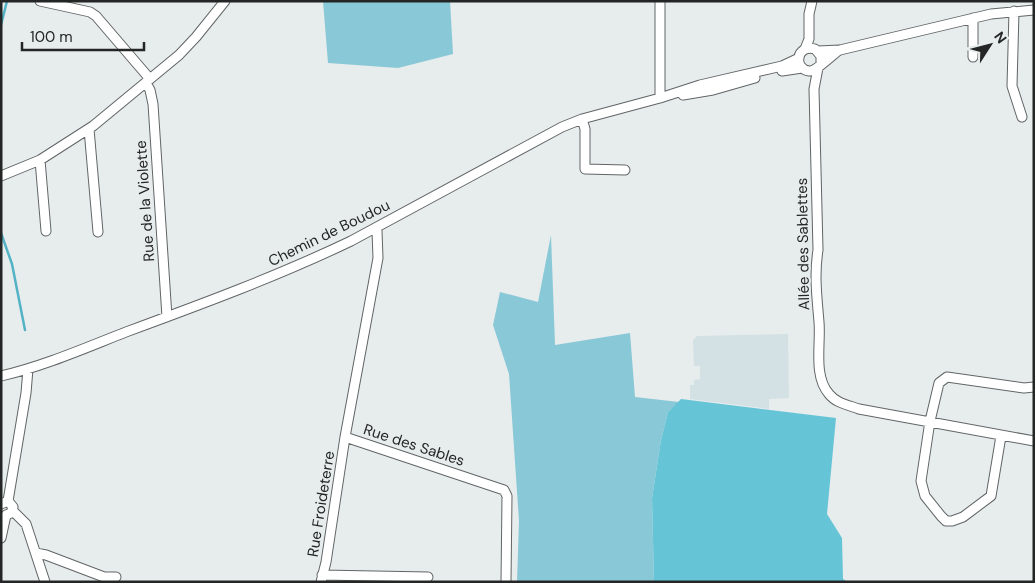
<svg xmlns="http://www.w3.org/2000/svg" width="1035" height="583" font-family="'DM Sans',sans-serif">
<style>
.built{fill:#d3e1e4}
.green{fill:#89c8d6}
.forest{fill:#66c4d7}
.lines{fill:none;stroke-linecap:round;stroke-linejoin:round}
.stream{stroke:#53b3c5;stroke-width:2.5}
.minor-casing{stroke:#616566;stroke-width:11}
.minor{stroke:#fff;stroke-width:9}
.labels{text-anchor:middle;stroke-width:4;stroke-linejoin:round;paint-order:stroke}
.street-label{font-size:15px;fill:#242626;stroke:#e7eced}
</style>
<rect width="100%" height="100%" fill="#e7eced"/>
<path class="built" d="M 788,334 L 789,398 L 769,399 L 769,409 L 690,399 L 690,385 L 694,385 L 694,380 L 700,379 L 700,366 L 694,366 L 693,340 L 697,336 Z"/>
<path class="green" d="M 323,1 L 450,1 L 453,54 L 398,68 L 328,63 Z
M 551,235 L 555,345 L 630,333 L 635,397 L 679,402 L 668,412 L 661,440 L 652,498 L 654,582 L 517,582 L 519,521 L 509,374 L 493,325 L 500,292 L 538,302 Z"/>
<path class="forest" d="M 681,399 L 836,418 L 827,514 L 842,538 L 843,579 L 848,582 L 654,582 L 652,498 L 661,440 L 668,412 Z"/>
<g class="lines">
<path class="stream" d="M 1,25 L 7,1
M 1,233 L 12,264 L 25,330"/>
<g class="minor-casing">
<path id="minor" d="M 40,1 L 90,12 L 96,16 L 150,79
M 660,1 L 660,98
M 1014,11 L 1012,86 L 1022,117
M 973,18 L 973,57
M 805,49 L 809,39 L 809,14 L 812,1
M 818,51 L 840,50 L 991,14 L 1034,10
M 821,64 L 821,56 L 815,49 C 796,44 793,69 809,71 C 815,72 831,56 838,51
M 818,68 L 814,89 L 818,250 C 814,275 817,298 819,322 C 821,344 813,376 829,394 C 836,403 848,405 859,409 L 1034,441
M 782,71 L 802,68
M 146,83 L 150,90 L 153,104 L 167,317
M 683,95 L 713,90 L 755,78
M 582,119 L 585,129 L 585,169 L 625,170
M 89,129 L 98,232
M 40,160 L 46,231
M 1,176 L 40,160 L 93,126 L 179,55 L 196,37 L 225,1
M 1,376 C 44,366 85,348 126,332 C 202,304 278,276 351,241 L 562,127 L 582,119 L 660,98 L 700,85 L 782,66 L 799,58
M 1001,436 L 991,496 L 963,517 L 952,521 L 946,521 L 941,516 L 925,496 L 921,481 L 930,421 L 939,383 L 947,377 L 1024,388 L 1034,387
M 345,437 L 504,490 L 507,496 L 506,582
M 8,501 L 26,393 L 28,369
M 1,504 L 8,501 L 13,507 L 11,513 L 6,515
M 13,511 L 26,524 L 45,582
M 1,538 L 6,515
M 36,553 L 46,555 L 104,577 L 116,577
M 322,575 L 428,577
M 321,582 L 326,562 L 345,437 L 378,258 L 377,231 L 375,228"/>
</g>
<use href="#minor" class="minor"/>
</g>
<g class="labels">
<g class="street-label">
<text transform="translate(145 201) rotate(-94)" y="5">Rue de la Violette</text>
<text transform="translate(329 233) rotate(-26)" y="5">Chemin de Boudou</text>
<text transform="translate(803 244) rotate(-91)" y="5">Allée des Sablettes</text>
<text transform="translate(414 445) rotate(18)" y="5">Rue des Sables</text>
<text transform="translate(321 504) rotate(-81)" y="5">Rue Froideterre</text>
</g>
</g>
<rect width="1035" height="583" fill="none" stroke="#242626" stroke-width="5"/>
<g transform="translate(990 45) rotate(54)" stroke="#e7eced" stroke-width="4" paint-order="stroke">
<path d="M0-4L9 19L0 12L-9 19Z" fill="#242626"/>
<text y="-8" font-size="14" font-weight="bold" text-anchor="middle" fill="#242626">N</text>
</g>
<path d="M22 42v8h122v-8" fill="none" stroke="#242626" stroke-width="2.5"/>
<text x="30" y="42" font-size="15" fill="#242626" stroke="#e7eced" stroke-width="4" paint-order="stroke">100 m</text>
</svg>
